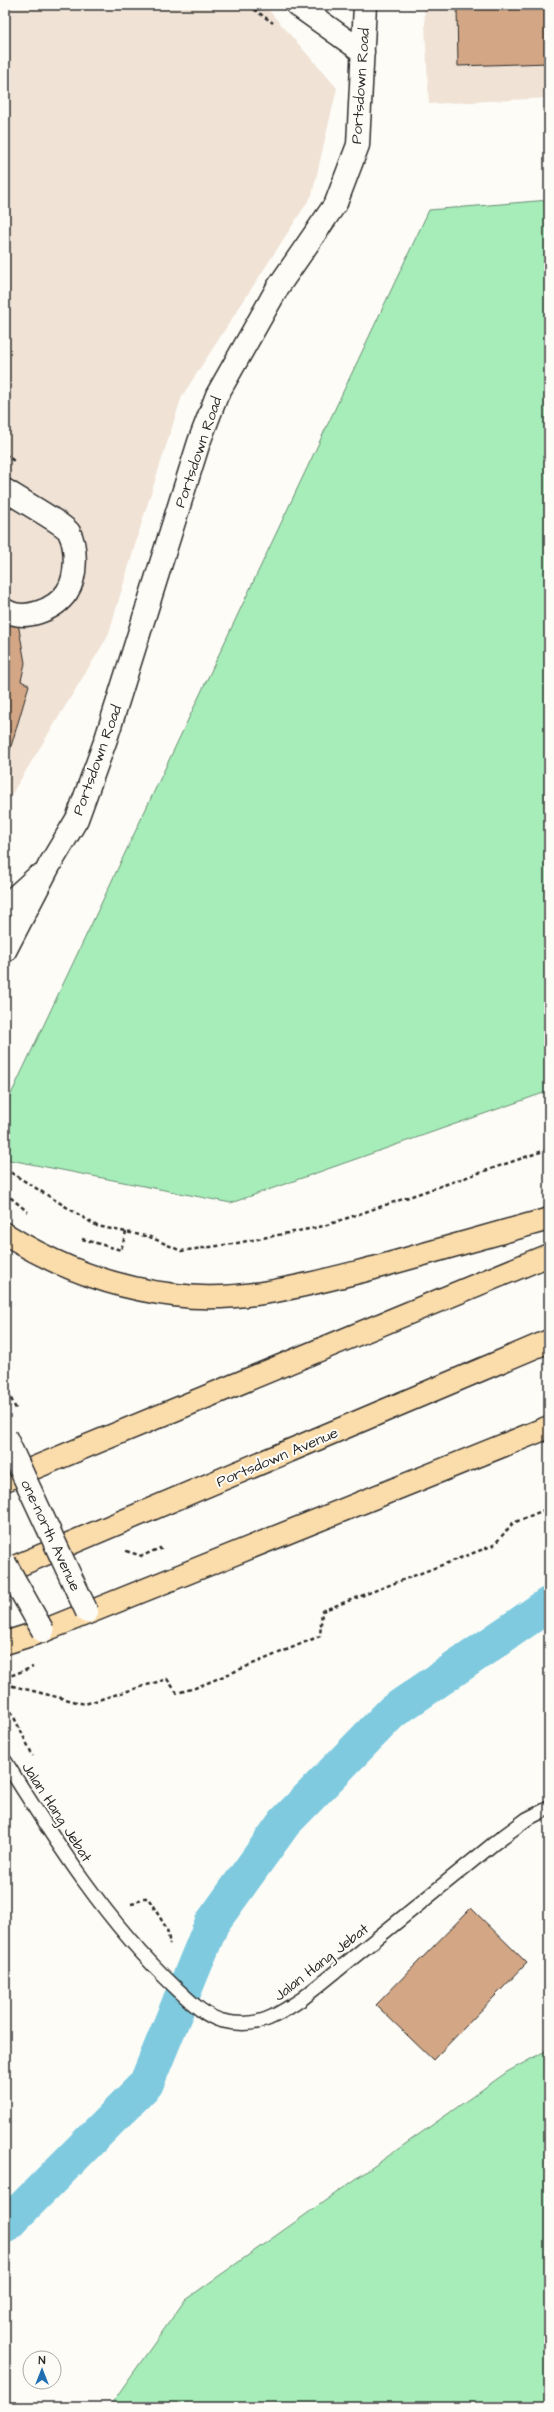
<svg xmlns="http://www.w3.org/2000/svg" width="554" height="2412" font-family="'Architects Daughter',sans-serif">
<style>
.built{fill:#f0e2d5}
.green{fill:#a7edb9;stroke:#698c72}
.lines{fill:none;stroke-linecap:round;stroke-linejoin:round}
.canal{stroke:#7fcadf;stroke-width:35}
.building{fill:#d3a785;stroke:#2b2b2b}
.service-casing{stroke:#2b2b2b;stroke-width:16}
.minor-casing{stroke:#2b2b2b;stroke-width:25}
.trunk-casing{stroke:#2b2b2b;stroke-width:25}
.motorway-casing{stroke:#2b2b2b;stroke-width:25}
.path{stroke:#2b2b2b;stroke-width:2.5;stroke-dasharray:4 3;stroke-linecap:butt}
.service{stroke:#fdfcf7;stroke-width:13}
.minor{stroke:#fdfcf7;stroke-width:22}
.trunk{stroke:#fbdcab;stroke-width:22}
.motorway{stroke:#fbdcab;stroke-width:22}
.tertiary-bridge-casing{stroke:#2b2b2b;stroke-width:25;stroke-linecap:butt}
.tertiary-bridge{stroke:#fdfcf7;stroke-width:22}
.labels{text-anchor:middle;stroke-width:4;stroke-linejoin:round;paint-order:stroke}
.street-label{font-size:15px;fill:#2b2b2b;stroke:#fdfcf7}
</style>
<rect width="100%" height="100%" fill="#fdfcf7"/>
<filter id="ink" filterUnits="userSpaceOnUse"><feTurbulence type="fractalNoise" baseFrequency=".025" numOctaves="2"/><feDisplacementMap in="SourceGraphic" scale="8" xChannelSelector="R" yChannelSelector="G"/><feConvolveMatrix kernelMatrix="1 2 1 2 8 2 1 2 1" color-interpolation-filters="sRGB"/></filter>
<g filter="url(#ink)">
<path class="built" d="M 5,5 L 264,5 L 337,88 L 312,195 L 182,396 L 144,515 L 108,636 L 5,805 Z
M 424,5 L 549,5 L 549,98 L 429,104 Z"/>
<path class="green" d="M 549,200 L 549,1091 L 231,1203 L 5,1159 L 5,1107 L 429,210 Z
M 549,2049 L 549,2407 L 109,2407 L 185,2300 L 507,2072 Z"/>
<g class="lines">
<path class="canal" d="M 5,2226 L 146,2084 L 212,1923 L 284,1823 L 392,1712 L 549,1604"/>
</g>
<path class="building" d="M 549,5 L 549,63 L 458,66 L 457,6 Z
M 5,597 L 15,606 L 25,663 L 21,681 L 29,685 L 5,767 Z
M 471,1908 L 527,1963 L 433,2060 L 376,2005 Z"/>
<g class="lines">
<g class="service-casing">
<path id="service" d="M 5,1761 C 55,1841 107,1923 176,1988 C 189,2000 205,2017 223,2021 C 257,2029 275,2017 302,1999 L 497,1841 L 527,1819 L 549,1808"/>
</g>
<g class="minor-casing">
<path id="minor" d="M 297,5 L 363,52
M 5,490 C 16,497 65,525 69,532 C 77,547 77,577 67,592 C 55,610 24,622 5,610
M 5,906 L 37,877
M 5,951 L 49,866 L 77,819 L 106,739 L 199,442 L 217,395 L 278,287 L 336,203 L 358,145 L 365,5"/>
</g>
<g class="trunk-casing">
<path id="trunk" d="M 5,1234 C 56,1266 114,1288 174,1295 C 241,1304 310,1284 374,1268 C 432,1252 491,1235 549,1219
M 5,1480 L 549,1255
M 5,1571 L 549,1341
M 43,1631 L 549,1427"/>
</g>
<g class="motorway-casing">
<path id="motorway" d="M 5,1643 L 43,1631"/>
</g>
<path class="path" d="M 248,5 L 273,23
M 5,454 L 14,461
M 5,1169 L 97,1226 L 150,1237 L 181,1251 L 232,1244 L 324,1226 L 549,1149
M 5,1193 L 28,1212
M 82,1239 L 121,1250 L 126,1232
M 5,1386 L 16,1409
M 126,1551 L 142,1556 L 160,1548 L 162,1552
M 5,1678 L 33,1667
M 5,1684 L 85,1704 L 167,1679 L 177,1693 L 195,1688 L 320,1636 L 322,1611 L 494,1545 L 513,1523 L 549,1508
M 5,1699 L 33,1756
M 131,1904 L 136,1903 L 142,1898 L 148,1898 L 167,1929 L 170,1945"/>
<use href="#service" class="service"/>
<use href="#minor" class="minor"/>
<use href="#trunk" class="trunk"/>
<use href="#motorway" class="motorway"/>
<g class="tertiary-bridge-casing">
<path id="tertiary-bridge" d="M 5,1436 L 87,1612
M 5,1563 L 43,1631"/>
</g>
<use href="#tertiary-bridge" class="tertiary-bridge"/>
</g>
</g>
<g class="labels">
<g class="street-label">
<text transform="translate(360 86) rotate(-86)" y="5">Portsdown Road</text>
<text transform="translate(198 452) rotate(-71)" y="5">Portsdown Road</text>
<text transform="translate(97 760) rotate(-70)" y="5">Portsdown Road</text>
<text transform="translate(277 1457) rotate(-23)" y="5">Portsdown Avenue</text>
<text transform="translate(51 1535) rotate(65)" y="5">one-north Avenue</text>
<text transform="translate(57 1812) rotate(57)" y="5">Jalan Hang Jebat</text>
<text transform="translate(321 1962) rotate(-38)" y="5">Jalan Hang Jebat</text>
</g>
</g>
<rect width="554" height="2412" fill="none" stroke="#fdfcf7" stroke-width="20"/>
<rect x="10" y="10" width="534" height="2392" fill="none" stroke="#2b2b2b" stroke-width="1.5" filter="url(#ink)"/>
<g transform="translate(42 2370)"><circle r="19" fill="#fdfcf7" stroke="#a9a8a5"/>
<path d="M0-3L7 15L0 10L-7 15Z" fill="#1f6fb2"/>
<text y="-6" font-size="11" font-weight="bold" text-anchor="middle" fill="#2b2b2b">N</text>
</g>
</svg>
